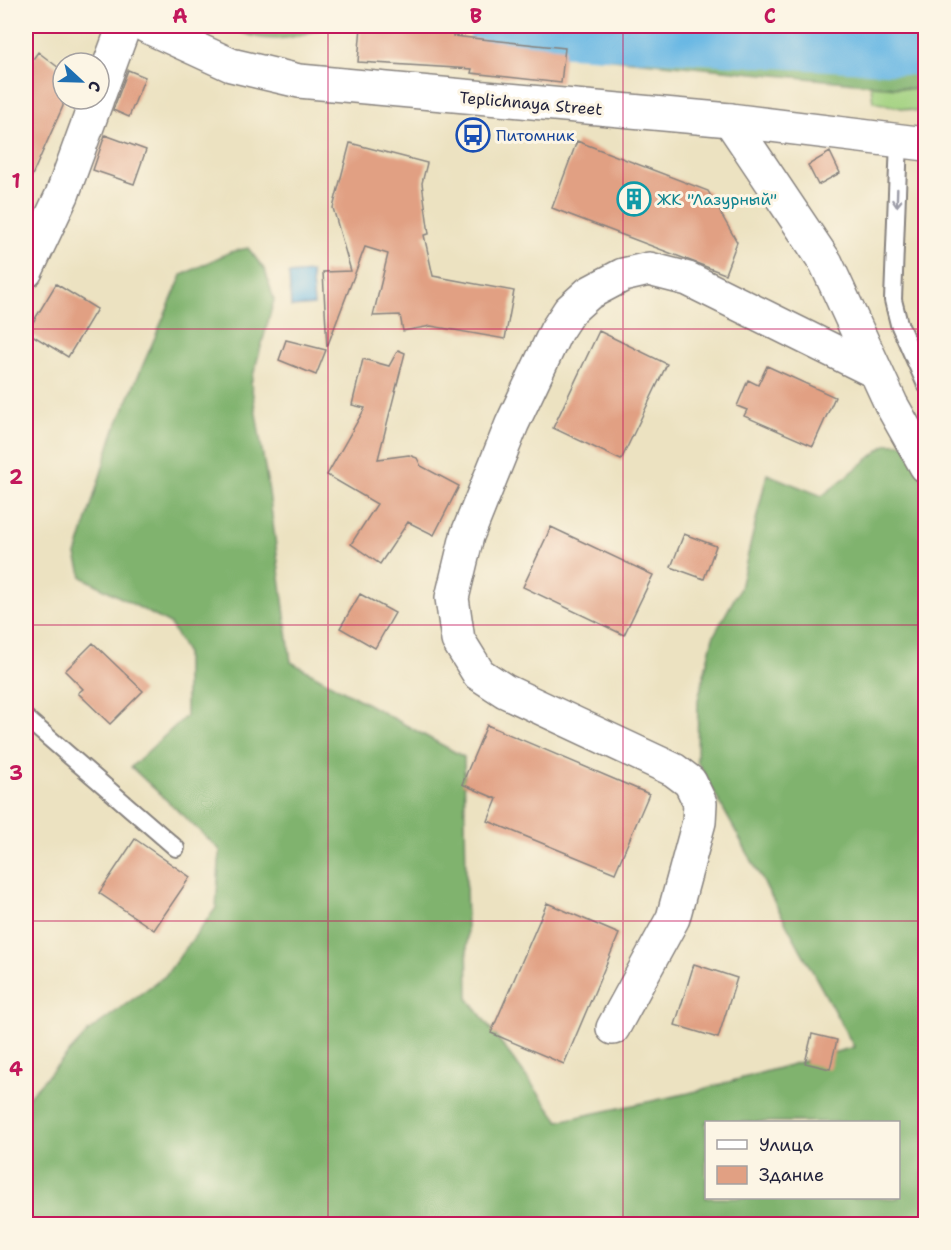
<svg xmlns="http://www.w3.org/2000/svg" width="951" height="1250" font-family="'Shantell Sans',sans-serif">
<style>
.green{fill:#a1d17f;stroke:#627a5d;stroke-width:1.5}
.forest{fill:#80b36e;stroke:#516a54;stroke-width:1.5;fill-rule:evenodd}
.water{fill:#69b8e4;stroke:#466d90;stroke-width:1.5}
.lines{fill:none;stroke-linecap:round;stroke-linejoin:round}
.river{stroke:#69b8e4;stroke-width:54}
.building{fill:#e1a083}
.service-casing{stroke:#87827e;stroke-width:20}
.minor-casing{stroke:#87827e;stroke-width:36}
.tertiary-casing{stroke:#87827e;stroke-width:36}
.service{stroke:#fff;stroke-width:16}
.minor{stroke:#fff;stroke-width:33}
.tertiary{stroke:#fff;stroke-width:33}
.oneway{stroke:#9c9ca7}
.grid{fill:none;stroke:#c2185b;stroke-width:1.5;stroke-opacity:0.55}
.labels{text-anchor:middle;stroke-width:6;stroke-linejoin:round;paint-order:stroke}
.street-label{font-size:16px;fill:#22223b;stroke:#fcf5e5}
.transit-label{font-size:16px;fill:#164399;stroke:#fcf5e5;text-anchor:start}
.culture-label{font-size:16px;fill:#0d838f;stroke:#fcf5e5;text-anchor:start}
.neatline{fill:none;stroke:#c2185b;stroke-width:2}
.grid-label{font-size:20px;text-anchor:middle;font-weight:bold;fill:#c2185b}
</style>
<rect width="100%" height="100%" fill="#fcf5e5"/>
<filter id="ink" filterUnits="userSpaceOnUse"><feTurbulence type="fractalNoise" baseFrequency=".0167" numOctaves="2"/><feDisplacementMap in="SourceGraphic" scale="12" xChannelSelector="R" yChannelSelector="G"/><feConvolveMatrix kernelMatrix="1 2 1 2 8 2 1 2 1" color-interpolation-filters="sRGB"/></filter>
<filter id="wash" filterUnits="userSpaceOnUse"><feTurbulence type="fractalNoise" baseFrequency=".008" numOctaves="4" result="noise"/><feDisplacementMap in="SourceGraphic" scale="24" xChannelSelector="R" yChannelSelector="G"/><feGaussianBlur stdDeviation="1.35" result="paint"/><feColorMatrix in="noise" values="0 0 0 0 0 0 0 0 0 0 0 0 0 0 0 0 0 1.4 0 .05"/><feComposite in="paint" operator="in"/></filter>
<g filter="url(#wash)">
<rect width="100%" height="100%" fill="#ece2c1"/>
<path class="green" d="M 871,86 L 925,90 L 925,113 L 873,102 Z"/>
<path class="forest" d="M 225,26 L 330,26 C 287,40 268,46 225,26 Z
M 488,26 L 925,26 L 925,90 L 583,56 Z
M 248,248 L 265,270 L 274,300 L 251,383 L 269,492 L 291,662 L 464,757 L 468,998 L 559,1121 L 689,1093 L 854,1047 L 697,761 L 698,700 L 713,637 L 740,588 L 767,474 L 822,496 L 887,444 L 925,443 L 925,1224 L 26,1224 L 26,1099 L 89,1031 L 165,976 L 216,908 L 220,850 L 131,767 L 186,716 L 186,652 L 170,624 L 82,577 L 76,555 L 113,434 L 182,275 L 230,252 ZM 706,1122 L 898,1122 L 898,1198 L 706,1198 Z"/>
<path class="water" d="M 311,272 L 314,305 L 291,307 L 289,274 Z"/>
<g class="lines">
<path class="river" d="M 495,26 L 926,49"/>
</g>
<g id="blocks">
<path class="building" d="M 361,26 L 453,26 L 453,36 L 565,48 L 561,83 L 471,73 L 472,69 L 358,62 Z
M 38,52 L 63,71 L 63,106 L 26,189 L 26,69 Z
M 128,70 L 145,77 L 129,117 L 113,110 Z
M 105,135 L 146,150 L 134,184 L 93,170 Z
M 577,141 L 708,191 L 737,242 L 725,274 L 552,208 Z
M 350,143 L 427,163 L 422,183 L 429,234 L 424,235 L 433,276 L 514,291 L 505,339 L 431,326 L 403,331 L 400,315 L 373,316 L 388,254 L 365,247 L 327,347 L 323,272 L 351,271 L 333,208 Z
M 830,152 L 840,173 L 818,185 L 808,165 Z
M 56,284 L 97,309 L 68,357 L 27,332 Z
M 599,331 L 667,364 L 621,460 L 553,428 Z
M 286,340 L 326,350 L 316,375 L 279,360 Z
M 398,350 L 405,353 L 378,459 L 409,455 L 417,458 L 421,466 L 459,486 L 434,535 L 408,522 L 380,564 L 351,544 L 377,504 L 327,475 L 365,408 L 352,405 L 363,359 L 389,366 Z
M 767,366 L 835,397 L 813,446 L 744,416 L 747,410 L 737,406 L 748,380 L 758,385 Z
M 551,527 L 653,575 L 624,635 L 523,587 Z
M 684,534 L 716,546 L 704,579 L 671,567 Z
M 360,594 L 395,613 L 375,648 L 340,628 Z
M 93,643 L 143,691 L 110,724 L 78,693 L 83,689 L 65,671 Z
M 487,725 L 649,794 L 615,873 L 488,821 L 497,799 L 462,784 Z
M 135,839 L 190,877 L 154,930 L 99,893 Z
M 547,903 L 619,934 L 564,1064 L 491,1033 Z
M 694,964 L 737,978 L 718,1038 L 675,1025 Z
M 812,1034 L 837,1040 L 830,1069 L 805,1063 Z"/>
</g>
</g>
<g filter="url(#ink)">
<use href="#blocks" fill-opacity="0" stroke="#87827e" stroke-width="1.5"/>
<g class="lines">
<g class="service-casing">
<path id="service" d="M 899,140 L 893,300 L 899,324 L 926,385
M 26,718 L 176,848"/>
</g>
<g class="minor-casing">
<path id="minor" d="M 99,94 L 124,26
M 730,120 L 826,263 L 891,404 L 926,466
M 26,271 L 62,195 L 97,99
M 613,1028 L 673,918 L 699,822 L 700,803 L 690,782 L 674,770 L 505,691 L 479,674 L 458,640 L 452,598 L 467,536 L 512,424 L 556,331 L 569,311 L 589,293 L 623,275 L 649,269 L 688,279 L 876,372"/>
</g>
<g class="tertiary-casing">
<path id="tertiary" d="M 146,26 L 231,65 L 299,81 L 730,120 L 926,144"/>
</g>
<use href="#service" class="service"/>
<use href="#minor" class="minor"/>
<use href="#tertiary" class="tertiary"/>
</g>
<defs><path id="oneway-shaft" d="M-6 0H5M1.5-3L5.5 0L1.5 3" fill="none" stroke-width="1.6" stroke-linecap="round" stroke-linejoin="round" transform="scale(1.5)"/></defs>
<use class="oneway" href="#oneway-shaft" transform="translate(897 198) rotate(92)"/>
</g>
<path class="grid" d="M 328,26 L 328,1224M 623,26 L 623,1224M 26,329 L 926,329M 26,625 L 926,625M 26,921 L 926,921"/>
<defs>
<g id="bus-ring" transform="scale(1.725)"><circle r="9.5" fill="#fcf5e5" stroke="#1a4fb4" stroke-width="1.5"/><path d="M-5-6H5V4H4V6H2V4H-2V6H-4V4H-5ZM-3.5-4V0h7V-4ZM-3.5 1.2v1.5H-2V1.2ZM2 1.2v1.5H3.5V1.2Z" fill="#1a4fb4"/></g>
<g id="building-ring" transform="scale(1.725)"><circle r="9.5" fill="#fcf5e5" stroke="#0f9aa8" stroke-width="1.5"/><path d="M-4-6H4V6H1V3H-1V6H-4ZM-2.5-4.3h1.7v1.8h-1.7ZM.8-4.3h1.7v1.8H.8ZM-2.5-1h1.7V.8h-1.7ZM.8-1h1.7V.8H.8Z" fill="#0f9aa8"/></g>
</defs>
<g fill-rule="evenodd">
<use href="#bus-ring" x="473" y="135"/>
<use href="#building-ring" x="634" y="199"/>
</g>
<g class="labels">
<g class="street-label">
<text transform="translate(531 103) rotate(5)" y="6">Teplichnaya Street</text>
</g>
<g class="transit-label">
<text x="496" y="141">Питомник</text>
</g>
<g class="culture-label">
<text x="657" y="205">ЖК "Лазурный"</text>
</g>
</g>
<rect width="951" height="1250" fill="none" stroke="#fcf5e5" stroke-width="66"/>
<rect x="705" y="1121" width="195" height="78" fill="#fcf5e5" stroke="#a5a1a1" stroke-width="1.5"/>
<rect x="717" y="1140" width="30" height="9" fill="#ffffff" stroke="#a5a1a1" stroke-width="1.5"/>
<text x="759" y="1151" font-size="18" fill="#22223b">Улица</text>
<rect x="717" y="1166" width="30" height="18" fill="#e1a083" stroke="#a5a1a1" stroke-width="1.5"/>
<text x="759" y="1181" font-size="18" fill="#22223b">Здание</text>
<g transform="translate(81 81) rotate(112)"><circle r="28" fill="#fcf5e5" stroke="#a5a1a1" stroke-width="1.5"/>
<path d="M0-4.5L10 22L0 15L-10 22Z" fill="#1f6fb2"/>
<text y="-9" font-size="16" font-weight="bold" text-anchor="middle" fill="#22223b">С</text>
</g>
<rect x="33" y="33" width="885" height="1184" class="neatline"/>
<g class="grid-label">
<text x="180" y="23">A</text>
<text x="476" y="23">B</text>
<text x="770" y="23">C</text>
<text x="16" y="188">1</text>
<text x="16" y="484">2</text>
<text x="16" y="780">3</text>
<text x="16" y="1076">4</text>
</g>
</svg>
